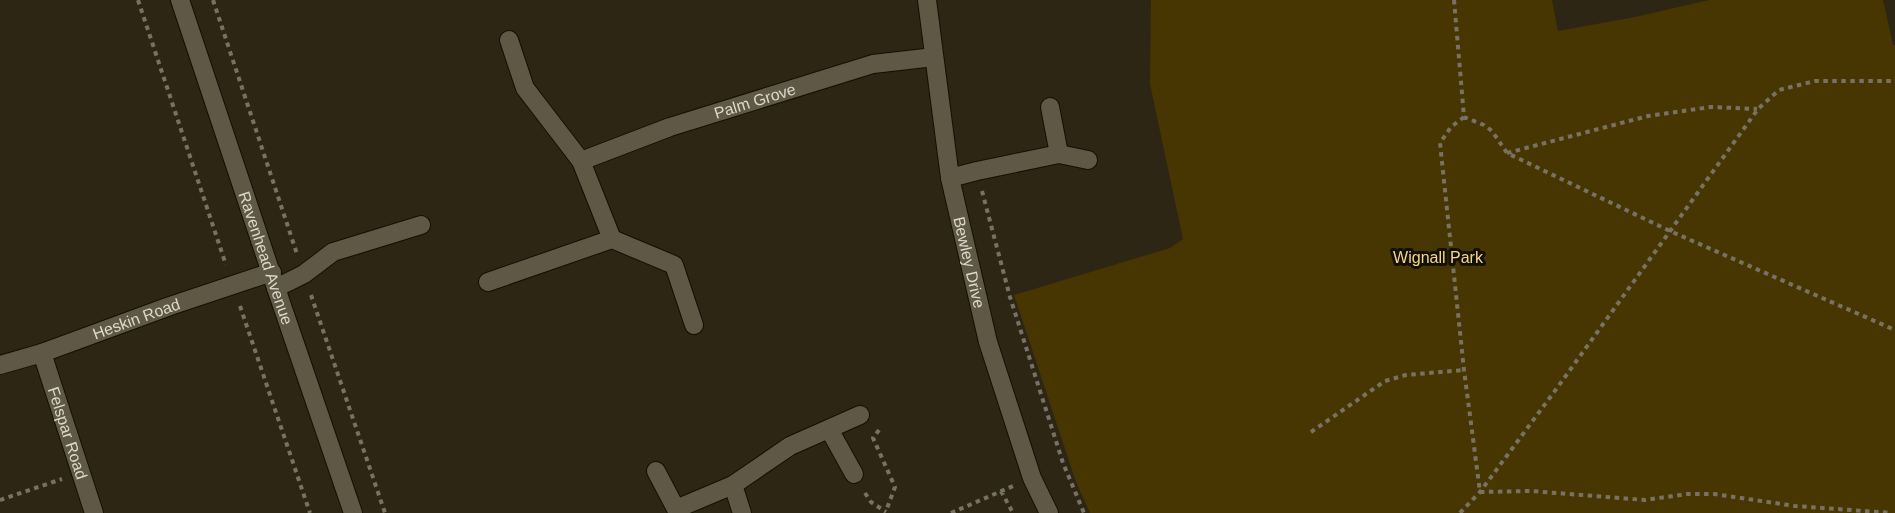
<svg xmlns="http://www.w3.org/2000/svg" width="1895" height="513" font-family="Arial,sans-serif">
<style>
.green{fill:#473601}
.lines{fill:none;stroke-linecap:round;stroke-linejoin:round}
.minor-casing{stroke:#150f02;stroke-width:20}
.path{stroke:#787264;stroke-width:4;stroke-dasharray:4.5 4.5;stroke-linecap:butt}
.minor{stroke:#5f5845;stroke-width:18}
.labels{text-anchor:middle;stroke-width:6;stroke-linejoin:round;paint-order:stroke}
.street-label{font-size:16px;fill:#ddd9ce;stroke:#131008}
.park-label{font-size:16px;fill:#f7d683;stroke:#131008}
</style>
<rect width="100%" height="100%" fill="#2d2615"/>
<path class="green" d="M 1151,0 L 1552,0 L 1558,31 L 1635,17 L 1709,0 L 1883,0 L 1893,45 L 1895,45 L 1895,513 L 1090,513 L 1076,482 L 1014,295 L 1170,248 L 1183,239 L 1150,84 Z"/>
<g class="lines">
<g class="minor-casing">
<g id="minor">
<path id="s1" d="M 180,0 L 276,288 L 353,513"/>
<path id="s2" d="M 927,0 L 950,178 L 988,342 L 1032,478 L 1049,513"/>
<path d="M 509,40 L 525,88 L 581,161 L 612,239"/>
<path d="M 1050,107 L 1059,154"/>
<path id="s3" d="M 581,161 L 670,127 L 873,64 L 934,57"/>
<path d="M 950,178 L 977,171 L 1059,154 L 1088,160"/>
<path d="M 488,282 L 612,239 L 674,265 L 694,325"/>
<path d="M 276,288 L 304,274 L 333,252 L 421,225"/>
<path id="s4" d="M 42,353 L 94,513"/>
<path id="s5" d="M 0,365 L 42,353 L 170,306 L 272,272"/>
<path d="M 829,429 L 854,474"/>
<path d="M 656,471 L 676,509 L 733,485 L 790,446 L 860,415"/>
<path d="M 733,485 L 742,513"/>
</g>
</g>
<path class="path" d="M 138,0 L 226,265
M 213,0 L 297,254
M 1454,0 L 1464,117 L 1484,125 L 1492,131 L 1507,153 L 1670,231 L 1895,330
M 1464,117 L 1451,127 L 1440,143 L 1464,370 L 1480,492 L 1531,491 L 1645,500 L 1687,494 L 1714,494 L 1795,506 L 1892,513
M 1507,153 L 1648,116 L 1711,107 L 1757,109
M 982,191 L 1010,297 L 1063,463 L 1084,513
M 311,295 L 385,513
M 240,306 L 310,513
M 879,430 L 873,438 L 895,487 L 886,511
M 1311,432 L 1385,381 L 1406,375 L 1464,370
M 1001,491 L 1013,513
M 865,493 L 871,502 L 886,512
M 0,500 L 62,479
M 951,513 L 1013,486
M 1460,513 L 1480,492 L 1557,388 L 1758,109 L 1779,90 L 1815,81 L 1895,81"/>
<use href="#minor" class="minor"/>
</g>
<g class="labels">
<g class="street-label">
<text dy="6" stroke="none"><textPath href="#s3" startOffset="184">Palm Grove</textPath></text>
<text dy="6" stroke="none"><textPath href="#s1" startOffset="272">Ravenhead Avenue</textPath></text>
<text dy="6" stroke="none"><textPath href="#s2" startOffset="266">Bewley Drive</textPath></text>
<text dy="6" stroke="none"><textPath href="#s5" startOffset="144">Heskin Road</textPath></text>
<text dy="6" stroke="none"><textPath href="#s4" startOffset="84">Felspar Road</textPath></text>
</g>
<g class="park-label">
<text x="1438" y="263">Wignall Park</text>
</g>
</g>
</svg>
